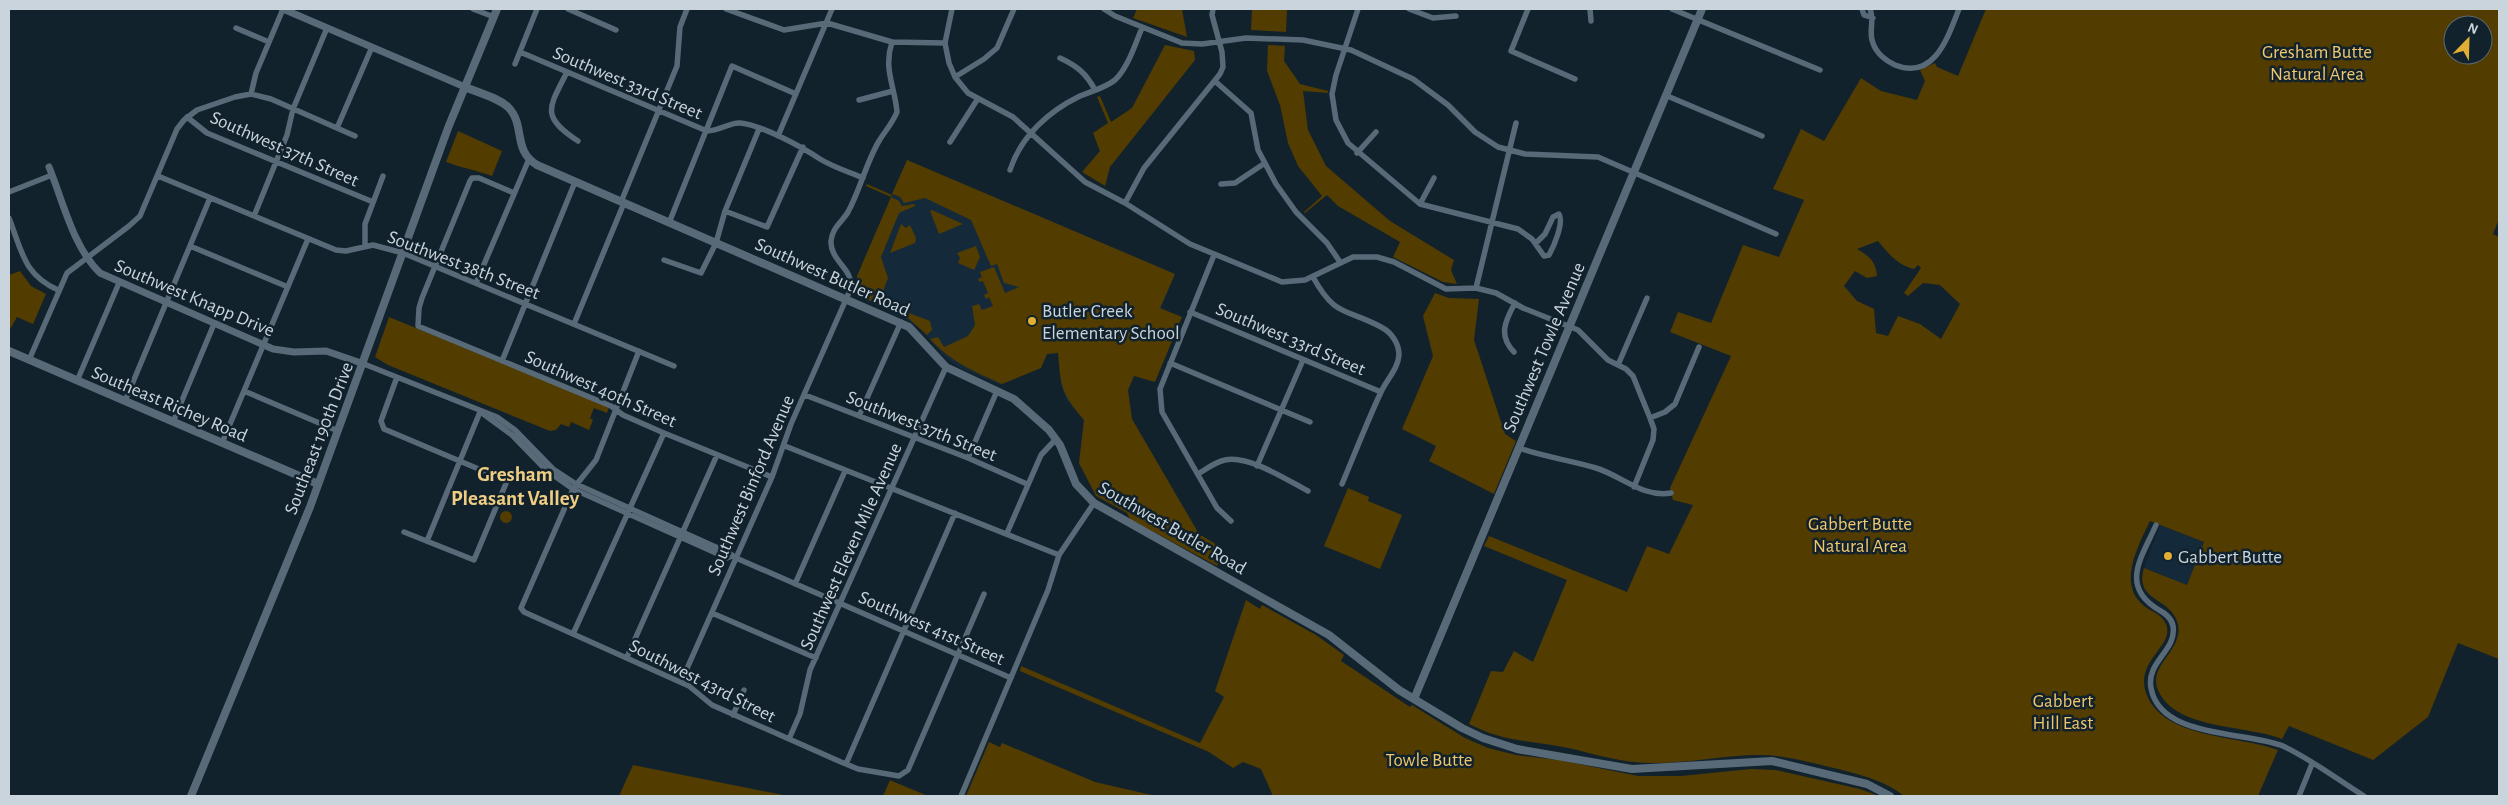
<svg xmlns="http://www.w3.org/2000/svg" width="2508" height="805" font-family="'Alegreya Sans',sans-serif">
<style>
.built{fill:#142a3a}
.green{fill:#523c00;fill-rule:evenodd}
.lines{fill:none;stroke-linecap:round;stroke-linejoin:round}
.minor{stroke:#586a78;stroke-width:5.5}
.tertiary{stroke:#586a78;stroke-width:7}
.secondary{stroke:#586a78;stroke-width:8}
.poi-dot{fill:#e1af34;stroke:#11222d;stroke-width:2}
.labels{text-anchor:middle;stroke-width:5;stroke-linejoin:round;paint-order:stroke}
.park-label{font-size:19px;fill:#efc66c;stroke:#11222d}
.street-label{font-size:19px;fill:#cad4dc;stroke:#11222d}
.poi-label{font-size:19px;fill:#cad4dc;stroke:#11222d;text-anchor:start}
.quarter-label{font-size:21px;font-weight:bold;fill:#efcd83;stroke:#11222d}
</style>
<rect width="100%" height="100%" fill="#11222d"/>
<path class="built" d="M 907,160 L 1175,274 L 1090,484 L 1079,463 L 1084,420 L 1066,399 L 1061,385 L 1058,353 L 1047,354 L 1041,368 L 1000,385 L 963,369 L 948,360 L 919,328 L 906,319 L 855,296 L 857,276 Z
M 2160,525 L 2204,542 L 2187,585 L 2144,568 Z"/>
<path class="green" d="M 1137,9 L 1182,9 L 1187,37 L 1133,18 Z
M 1252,9 L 1287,9 L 1286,32 L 1251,30 Z
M 1986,9 L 2499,9 L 2499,219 L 2493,234 L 2499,237 L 2499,659 L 2458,643 L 2428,717 L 2373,760 L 2289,726 L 2282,739 C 2247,725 2180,730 2160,694 C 2143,665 2187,651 2177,621 C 2169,597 2134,601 2144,568 L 2187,585 L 2204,542 L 2150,521 C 2139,544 2117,584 2143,605 C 2151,612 2161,613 2166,624 C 2175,647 2135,659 2146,693 C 2163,740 2240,735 2278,750 L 2258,796 L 1904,796 C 1885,781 1865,776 1842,770 C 1815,764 1788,755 1760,755 C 1723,755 1687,764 1650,763 C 1622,763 1595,754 1568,748 C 1530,740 1506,743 1469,724 L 1491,671 L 1503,672 L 1514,651 L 1533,662 L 1567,580 L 1484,546 L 1489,536 L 1627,592 L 1647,546 L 1669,554 L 1693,505 L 1673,500 L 1670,488 L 1731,356 L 1670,332 L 1678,312 L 1711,323 L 1743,245 L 1779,257 L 1804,200 L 1773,189 L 1801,129 L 1824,141 L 1861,78 L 1881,91 L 1917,100 L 1925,81 L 1920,70 L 1935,63 L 1937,67 L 1958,76 ZM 2453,25 L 2483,25 L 2483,55 L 2453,55 ZM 1878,241 C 1888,253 1897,265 1914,269 L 1918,265 L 1921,268 L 1904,293 L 1908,296 L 1923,283 L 1940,285 L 1960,304 L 1941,339 L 1920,324 L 1898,316 L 1888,336 L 1876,333 L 1874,309 L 1857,301 L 1844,286 L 1855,271 L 1867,278 L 1877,276 C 1876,261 1869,256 1857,249 Z
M 1165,45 L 1194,51 L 1195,60 L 1110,167 L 1105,186 L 1082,172 L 1100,151 L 1093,133 L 1108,123 L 1097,97 L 1100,96 L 1111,122 L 1132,108 Z
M 1268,45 L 1285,46 L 1284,61 L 1300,84 L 1328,91 L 1328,93 L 1303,91 L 1308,130 L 1326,166 L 1390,221 L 1454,260 L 1451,270 L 1457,284 L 1443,282 L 1393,257 L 1400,242 L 1338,206 L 1327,195 L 1305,213 L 1304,212 L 1322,196 L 1298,166 L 1288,143 L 1280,105 L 1267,71 Z
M 458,131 L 502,151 L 492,176 C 476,170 462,168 446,162 Z
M 907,160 L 1175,274 L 1160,308 L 1182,317 L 1155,382 L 1134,376 L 1128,390 L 1132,419 L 1199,534 L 1224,549 L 1217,566 L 1139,524 L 1130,519 L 1127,513 L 1096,496 L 1079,463 L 1084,420 C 1061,393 1061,388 1058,353 L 1047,354 L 1041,368 L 1002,384 C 975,372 951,362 930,339 L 938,337 L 944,347 L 968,336 L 975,325 L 972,306 L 979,304 L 982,310 L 993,306 L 989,297 L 986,299 L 984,295 L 988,293 L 983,281 L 979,282 L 978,279 L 982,277 L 980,272 L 994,267 L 1005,293 L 1019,287 L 1004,283 L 997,264 L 991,266 L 971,220 L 925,198 L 904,203 L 900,197 L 892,194 Z
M 867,184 L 892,195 L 891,197 L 899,201 L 902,206 L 915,204 L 915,206 L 899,213 L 881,257 L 888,278 L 882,294 L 870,301 L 856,293 L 857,276 L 891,197 L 866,186 Z
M 932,210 L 963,224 L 939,234 L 930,211 Z
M 901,224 L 906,228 L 910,225 L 916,238 L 915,243 L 890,253 Z
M 976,246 L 980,257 L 974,270 L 958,263 L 960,258 L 957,253 Z
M 20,271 L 31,286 L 46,294 L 33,324 L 17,317 L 9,331 L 9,275 Z
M 1435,293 L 1449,298 L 1479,299 L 1474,340 L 1505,434 L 1516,441 L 1494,494 L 1429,461 L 1436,446 L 1402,429 L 1433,356 L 1423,316 Z
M 882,296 L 886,298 L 885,302 L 904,310 L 902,315 L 873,303 Z
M 909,313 L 930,321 L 932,330 L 927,335 L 907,317 Z
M 389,317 L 609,407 L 607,413 L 594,408 L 590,418 L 593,420 L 589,430 L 571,422 L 569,427 L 561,424 L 556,430 L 550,431 L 388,365 L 375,357 Z
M 1552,326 L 1556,332 L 1548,352 L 1542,350 Z
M 1348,488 L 1369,497 L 1368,501 L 1402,515 L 1380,569 L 1324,546 Z
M500 517a6 6 0 1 1 12 0a6 6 0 1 1-12 0Z
M 1246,600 L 1260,609 L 1262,605 L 1316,635 L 1344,655 L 1341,661 L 1410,707 L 1412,705 L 1465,738 L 1488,748 L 1516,755 L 1559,760 L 1638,776 L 1681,776 L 1751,769 L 1776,770 L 1860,789 L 1879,796 L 1273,796 L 1261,769 L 1243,762 L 1233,768 L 1209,752 L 1020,671 L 1021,666 L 1200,743 L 1224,697 L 1215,691 Z
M 989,742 L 1000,747 L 1002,743 L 1095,782 L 1156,796 L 966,796 Z
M 633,765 L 788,796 L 619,796 Z
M 890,780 L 892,781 L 928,796 L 883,796 Z"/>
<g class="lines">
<path class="minor" d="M 473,9 L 494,17
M 568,9 L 616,30
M 726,9 L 784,30 L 827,23 L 892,42 L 945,43
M 952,9 L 945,43 L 949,63 L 955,77 L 968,93 L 1013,117 L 1085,182 L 1125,203 L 1190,244 L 1282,282 L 1305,280 L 1353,257 L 1377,257 L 1394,262 L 1446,289 L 1476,288 L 1496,293 L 1523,308 L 1578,330 L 1608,360 L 1626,369 L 1633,376 L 1650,418 L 1654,429 L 1653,440 L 1634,487
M 1104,9 L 1115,16 L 1182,43 L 1202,44 L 1246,38 L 1303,40 L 1351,50 L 1413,79 L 1448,105 L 1475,132 L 1498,147 L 1525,154 L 1598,157 L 1776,234
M 1358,9 L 1336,75 L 1332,94 L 1336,120 L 1348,143 L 1420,204 L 1518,229 L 1532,239 L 1544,256 L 1549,255 C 1554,246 1564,223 1559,214 L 1553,217 L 1545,234 L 1536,243
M 1409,9 L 1433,18 L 1456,16
M 1528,9 L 1511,51 L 1575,79
M 1590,9 L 1591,21
M 1672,9 L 1820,70
M 1862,9 L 1864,15 L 1873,18
M 1870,9 C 1875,21 1868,32 1873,43 C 1876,53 1886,61 1895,65 C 1935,81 1948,36 1959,9
M 236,28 L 269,42
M 520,52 L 707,131 C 720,131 730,122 740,123 C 762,125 802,147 820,159 C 833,167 849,172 863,178
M 1060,58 C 1077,66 1086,73 1095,90
M 515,64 L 537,9
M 567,72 C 549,108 540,116 578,141
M 955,77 L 984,59 L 997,48 L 1014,9
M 1216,82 L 1251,113 L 1258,150 L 1276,184 L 1296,212 L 1327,243 L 1340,262
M 251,94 L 256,73 L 283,9
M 1665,95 L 1762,136
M 859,100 L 893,91
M 187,117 L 207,133 L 373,202
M 337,128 L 372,47
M 778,136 L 832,9
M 950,142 L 977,100
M 1357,153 L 1376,132
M 1010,170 C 1021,136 1049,111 1080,96 C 1092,91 1105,88 1115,80 C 1128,68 1135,44 1142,28
M 158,176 L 336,250 L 346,251 L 373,245 L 403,253 L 674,366
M 1221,184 L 1235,183 L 1265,163
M 9,192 L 52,175
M 514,193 L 479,178 L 472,178 L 470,181 L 422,298 L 419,308 L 418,326 L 611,406 L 623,415 L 664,433 L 772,477
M 621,202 L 677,66 L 680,27 L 687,9
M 1125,203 L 1144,168 L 1220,74 L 1223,67 L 1222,52 L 1212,15 L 1213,9
M 1420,204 L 1434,178
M 725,211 L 767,227 L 803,147
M 254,216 L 287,135 L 293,109 L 327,28
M 9,218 C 22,251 23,274 58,290
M 669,223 L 732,66 L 796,94
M 365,245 L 365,224 L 383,176
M 190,246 L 288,287
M 1214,255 L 1160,389 L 1162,412 L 1217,508 L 1231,521
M 664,260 L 701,273 L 716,243 L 725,211 L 759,129
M 1313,277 C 1335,317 1345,308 1381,327 C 1391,332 1399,343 1399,355 C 1398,369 1387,379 1381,392 C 1367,422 1355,453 1342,484
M 476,283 L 529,159
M 1476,288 L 1516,123
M 1190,312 L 1381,392
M 574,324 L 624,203
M 639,351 L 596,460 L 573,489 L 521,608 L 524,612 L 689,686 L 712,705 L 841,762 L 858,769 L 899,776 L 908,770 L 984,594
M 1514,352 C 1498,336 1505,321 1515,303
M 29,360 L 67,273 L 129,226 L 140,216 L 177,129 L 184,120 L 197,110 L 235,97 L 251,94 L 271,99 L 355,136
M 502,361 L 575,182
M 1170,363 L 1310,422
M 364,364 L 497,417 L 515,430 L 553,469 L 576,484 L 729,553 L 736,558 L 1011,678
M 1618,365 L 1647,298
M 397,377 L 381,421 L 384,429 L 507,481 L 474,560 L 404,532
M 77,381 L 119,283
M 244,391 L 338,431
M 805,395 L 968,458 L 1027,484
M 125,401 L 210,198
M 482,413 L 512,435 L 546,470 L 573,489 L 727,558 L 732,556
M 859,416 L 901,322
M 1650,418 L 1665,412 L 1675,404 L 1699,347
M 173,422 L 214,324
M 222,443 L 308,239
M 785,446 L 1059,555
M 1519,448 C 1544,457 1570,460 1596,468 C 1622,476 1643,498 1671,493
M 968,458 L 997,391
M 1257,466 L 1303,360
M 1198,474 C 1206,469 1215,462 1225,460 C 1249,455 1287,480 1308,491
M 2156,525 C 2142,557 2119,586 2159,610 C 2165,613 2172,619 2173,626 C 2177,651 2146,661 2151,688 C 2160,739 2247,731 2283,746 C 2311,759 2338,780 2364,796
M 1007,533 L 1041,455 L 1056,439
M 427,541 L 480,412
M 795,584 L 845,471
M 712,613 L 816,658
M 573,634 L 664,433
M 627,657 L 717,455
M 681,682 L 772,477 L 791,424 L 851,288 C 853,268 830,261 831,241 C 832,228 842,222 848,212 C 860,190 866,163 879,141 C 885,131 892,124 897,112 C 895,87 883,69 892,42
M 733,715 L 744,690
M 789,739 L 800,714 L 810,670 L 946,367
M 846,764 L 955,513
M 961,796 L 1048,590 L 1059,555 L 1094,503
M 2299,796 L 2312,764"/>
<path class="tertiary" d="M 283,9 L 465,87
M 49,167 C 63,201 73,247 100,273 L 273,349 L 294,352 L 326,351 L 364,364"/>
<path class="secondary" d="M 465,87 C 479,93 497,97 508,107 C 526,125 512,150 537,165 L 909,327 L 946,367 L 1014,399 L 1049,430 L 1060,445 L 1076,484 L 1094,503 L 1329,635 L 1399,690 L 1462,728 L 1483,738 L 1517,749 L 1632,769 L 1772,761 L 1867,784 L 1890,796
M 9,351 L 318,484
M 1414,699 L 1702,9
M 191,796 L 310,507 L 448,128 L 497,9"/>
</g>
<g class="poi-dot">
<circle cx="1032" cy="321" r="5"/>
<circle cx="2168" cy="556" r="5"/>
</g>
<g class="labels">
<g class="park-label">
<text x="2317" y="58">Gresham Butte<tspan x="2317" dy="22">Natural Area</tspan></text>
<text x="1860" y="530">Gabbert Butte<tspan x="1860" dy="22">Natural Area</tspan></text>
<text x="2063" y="707">Gabbert<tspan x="2063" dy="22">Hill East</tspan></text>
<text x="1429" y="766">Towle Butte</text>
</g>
<g class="street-label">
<text transform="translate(628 82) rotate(23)" y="7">Southwest 33rd Street</text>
<text transform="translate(285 148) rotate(24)" y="7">Southwest 37th Street</text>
<text transform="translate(464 264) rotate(21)" y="7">Southwest 38th Street</text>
<text transform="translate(833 276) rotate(24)" y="7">Southwest Butler Road</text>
<text transform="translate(195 297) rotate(23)" y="7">Southwest Knapp Drive</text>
<text transform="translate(1291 338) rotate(23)" y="7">Southwest 33rd Street</text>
<text transform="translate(1543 347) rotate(-67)" y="7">Southwest Towle Avenue</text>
<text transform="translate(601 388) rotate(24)" y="7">Southwest 40th Street</text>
<text transform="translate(170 403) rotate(23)" y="7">Southeast Richey Road</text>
<text transform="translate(922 425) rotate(22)" y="7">Southwest 37th Street</text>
<text transform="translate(318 438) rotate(-69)" y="7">Southeast 190th Drive</text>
<text transform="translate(750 485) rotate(-67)" y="7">Southwest Binford Avenue</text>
<text transform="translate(1173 527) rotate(30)" y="7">Southwest Butler Road</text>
<text transform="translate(850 546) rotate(-66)" y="7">Southwest Eleven Mile Avenue</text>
<text transform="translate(932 627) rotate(24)" y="7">Southwest 41st Street</text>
<text transform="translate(703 680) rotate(27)" y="7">Southwest 43rd Street</text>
</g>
<g class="poi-label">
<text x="1042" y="317">Butler Creek<tspan x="1042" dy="22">Elementary School</tspan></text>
<text x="2178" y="563">Gabbert Butte</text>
</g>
<g class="quarter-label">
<text x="515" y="481">Gresham<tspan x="515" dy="24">Pleasant Valley</tspan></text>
</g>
</g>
<rect width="2508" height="805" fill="none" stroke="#cad4dc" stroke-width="20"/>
<g transform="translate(2468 40) rotate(23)"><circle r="24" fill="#11222d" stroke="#5b6973"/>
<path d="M0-4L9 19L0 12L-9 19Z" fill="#e1af34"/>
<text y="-8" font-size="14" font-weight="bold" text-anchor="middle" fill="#cad4dc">N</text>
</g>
</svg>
